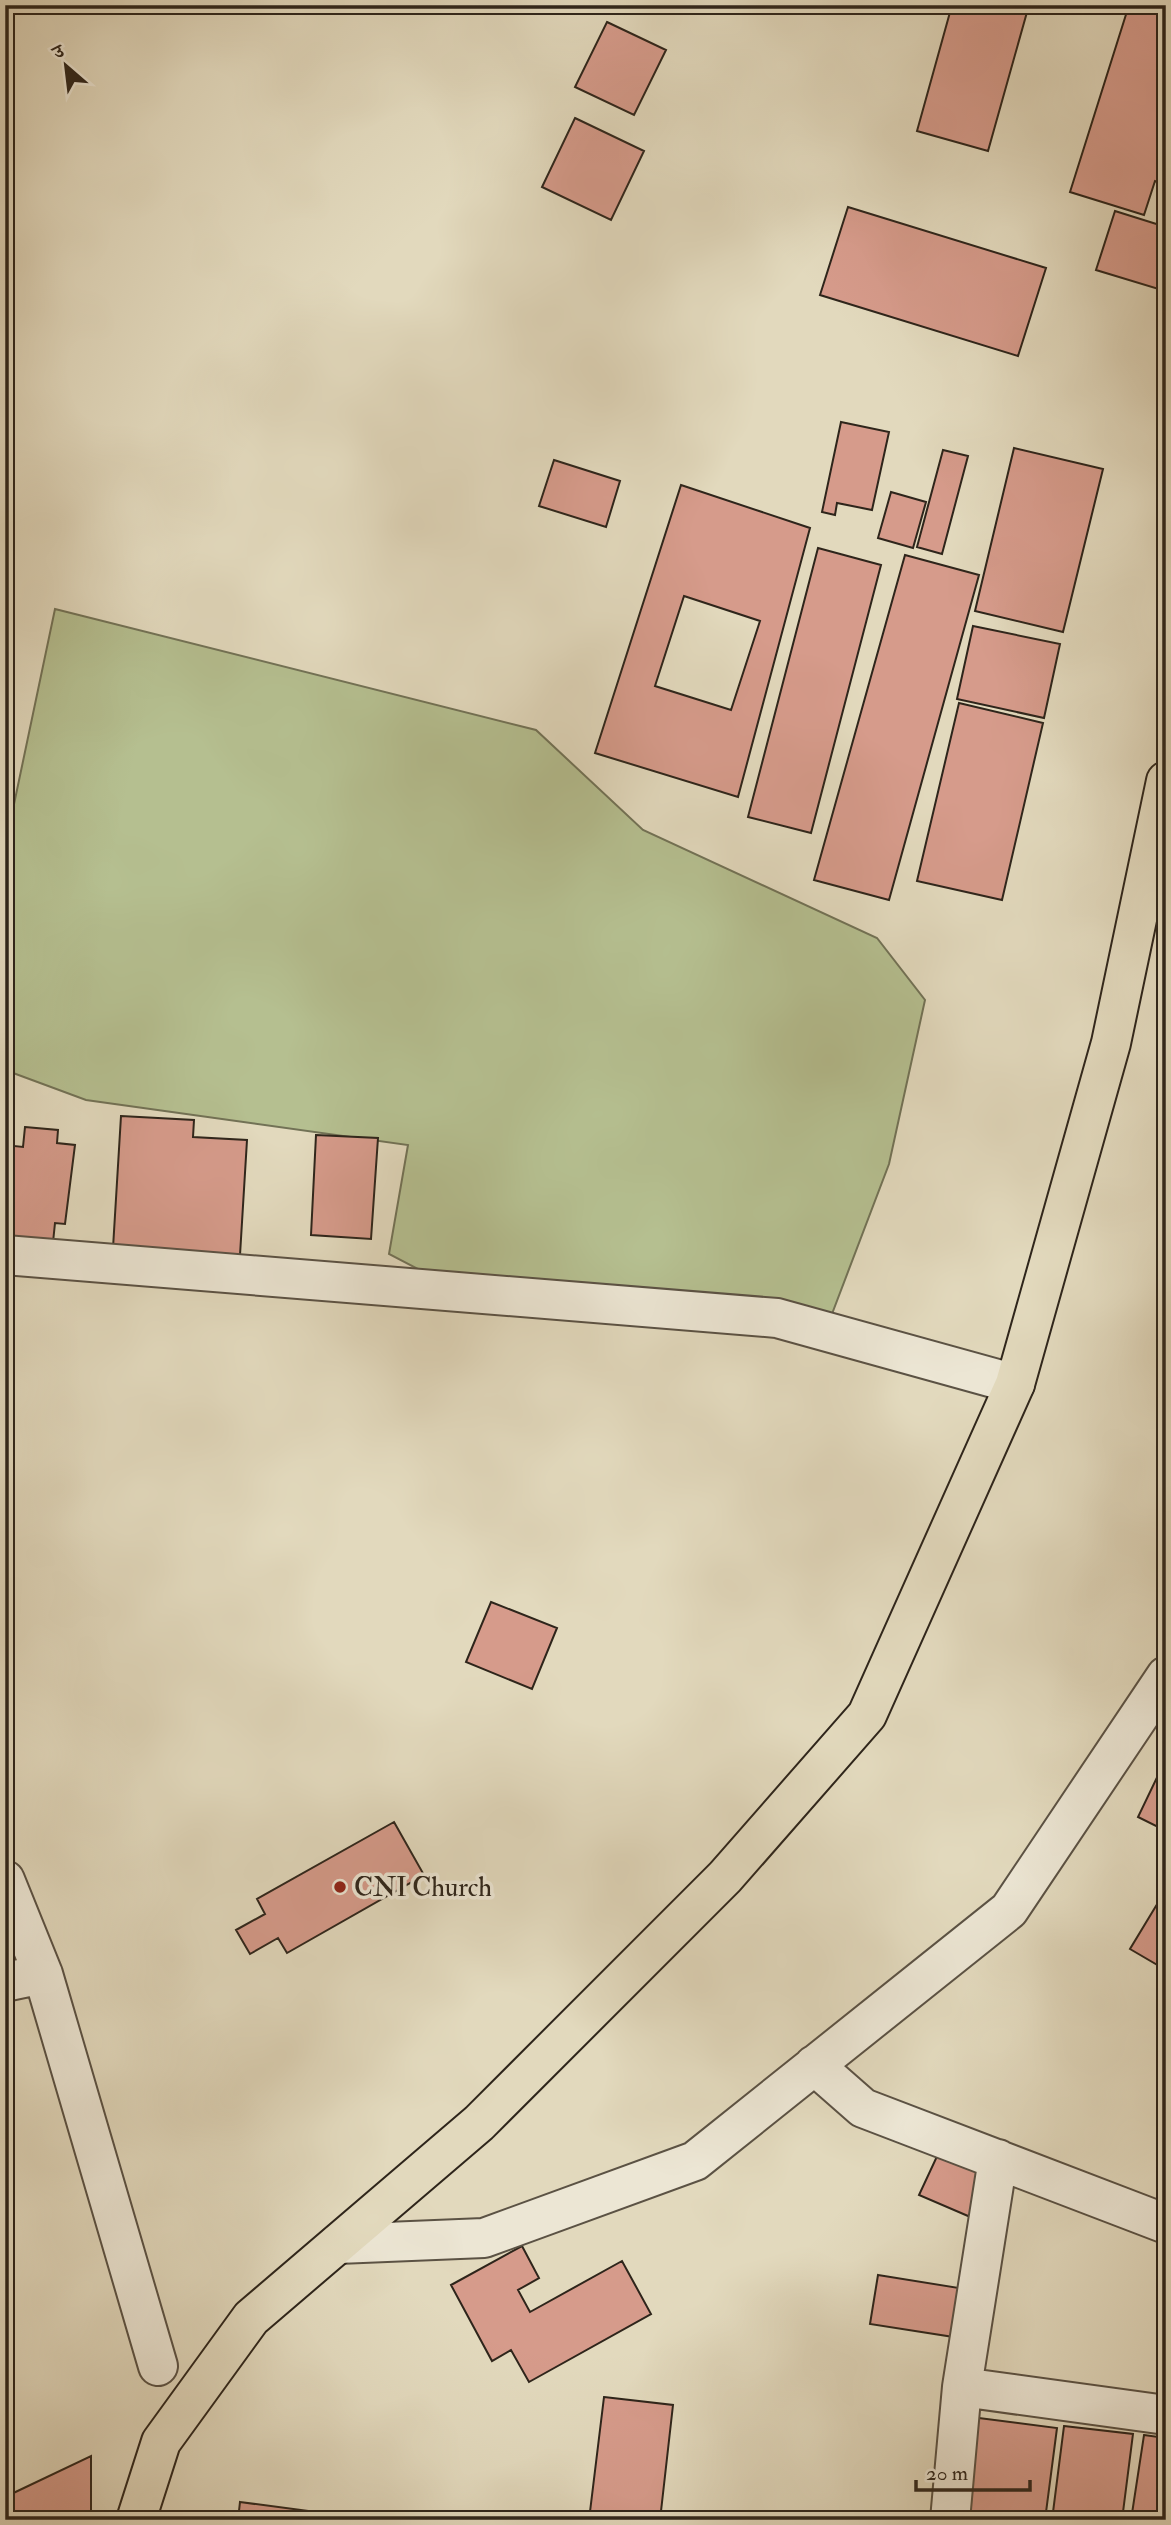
<svg xmlns="http://www.w3.org/2000/svg" width="1171" height="2525" font-family="'IM FELL Double Pica','Noto Serif Devanagari',serif">
<style>
.green{fill:#b5bf90;stroke:#727256;stroke-width:2}
.building{fill:#d69b8b;stroke:#2e251b;stroke-width:2;fill-rule:evenodd}
.lines{fill:none;stroke-linecap:round;stroke-linejoin:round}
.minor-casing{stroke:#5b5244;stroke-width:42}
.major-casing{stroke:#2e251b;stroke-width:42}
.minor{stroke:#ece6d4;stroke-width:38}
.major{stroke:#e2d9bd;stroke-width:38}
.poi-dot{fill:#8f2418;stroke:#ece6d4;stroke-width:2.5}
.labels{text-anchor:middle;stroke-width:7;stroke-linejoin:round;paint-order:stroke}
.poi-label{font-size:26px;fill:#2e251b;stroke:#ece6d4;text-anchor:start}
</style>
<rect width="100%" height="100%" fill="#e2d9bd"/>
<filter id="stains"><feTurbulence type="fractalNoise" baseFrequency=".00286" numOctaves="4"/><feColorMatrix values="0 0 0 0 .2 0 0 0 0 .09 0 0 0 0 .02 0 0 0 .5 -.17"/></filter>
<radialGradient id="worn" r=".72"><stop offset=".6" stop-color="#630" stop-opacity="0"/><stop offset="1" stop-color="#630" stop-opacity=".3"/></radialGradient>
<path class="green" d="M 55,609 L 536,730 L 643,830 L 877,938 L 925,1000 L 889,1164 L 827,1327 L 491,1307 L 389,1254 L 408,1145 L 86,1100 L 5,1070 L 5,847 Z"/>
<path class="building" d="M 952,5 L 1029,5 L 988,151 L 917,131 Z
M 1129,5 L 1166,5 L 1166,185 L 1155,181 L 1144,215 L 1070,192 Z
M 607,22 L 666,50 L 634,115 L 575,87 Z
M 575,118 L 644,151 L 611,220 L 542,187 Z
M 848,207 L 1046,268 L 1018,356 L 820,295 Z
M 1115,211 L 1166,227 L 1165,291 L 1096,270 Z
M 841,422 L 889,432 L 872,510 L 837,503 L 835,515 L 822,512 Z
M 1014,448 L 1103,469 L 1063,632 L 975,611 Z
M 943,450 L 968,456 L 942,554 L 917,547 Z
M 554,460 L 620,481 L 606,527 L 539,506 Z
M 681,485 L 810,528 L 738,797 L 595,753 ZM 684,596 L 760,621 L 731,710 L 655,686 Z
M 891,492 L 926,502 L 913,548 L 878,538 Z
M 818,548 L 881,565 L 811,833 L 748,817 Z
M 905,555 L 979,575 L 889,900 L 814,880 Z
M 973,626 L 1060,644 L 1044,718 L 957,699 Z
M 959,703 L 1043,723 L 1002,900 L 917,881 Z
M 121,1116 L 194,1120 L 193,1137 L 247,1140 L 240,1255 L 113,1248 Z
M 25,1127 L 58,1130 L 57,1143 L 75,1145 L 65,1224 L 55,1223 L 52,1252 L 5,1246 L 5,1145 L 23,1147 Z
M 316,1135 L 378,1138 L 371,1239 L 311,1235 Z
M 491,1602 L 557,1628 L 532,1689 L 466,1662 Z
M 1162,1767 L 1166,1769 L 1166,1831 L 1138,1817 Z
M 394,1822 L 424,1875 L 287,1953 L 278,1938 L 250,1954 L 236,1930 L 265,1914 L 257,1899 Z
M 1162,1896 L 1166,1898 L 1166,1970 L 1130,1949 Z
M 939,2152 L 983,2170 L 975,2219 L 919,2195 Z
M 522,2246 L 539,2278 L 518,2290 L 530,2312 L 622,2261 L 651,2314 L 529,2382 L 511,2350 L 492,2361 L 451,2285 Z
M 878,2275 L 959,2288 L 960,2338 L 870,2324 Z
M 604,2397 L 673,2405 L 660,2520 L 589,2520 Z
M 971,2417 L 1057,2428 L 1045,2520 L 958,2520 Z
M 1064,2426 L 1133,2434 L 1122,2520 L 1052,2520 Z
M 1144,2435 L 1166,2438 L 1166,2520 L 1131,2520 Z
M 91,2456 L 91,2520 L 5,2520 L 5,2497 Z
M 240,2502 L 376,2520 L 238,2520 Z
M 681,2514 L 732,2519 L 732,2520 L 680,2520 Z"/>
<g class="lines">
<g class="minor-casing">
<path id="minor" d="M 5,1255 L 777,1318 L 1015,1384
M 5,1880 L 43,1974 L 158,2366
M 5,1982 L 43,1974
M 814,2065 L 863,2108 L 1166,2224
M 338,2244 L 484,2238 L 695,2161 L 1009,1910 L 1166,1676
M 962,2387 L 1166,2415
M 950,2520 L 962,2387 L 998,2159"/>
</g>
<g class="major-casing">
<path id="major" d="M 136,2520 L 161,2442 L 251,2318 L 479,2123 L 725,1877 L 867,1715 L 1015,1384 L 1111,1043 L 1166,781"/>
</g>
<use href="#minor" class="minor"/>
<use href="#major" class="major"/>
</g>
<circle class="poi-dot" cx="340" cy="1887" r="7"/>
<g class="labels">
<g class="poi-label">
<text x="354" y="1896">CNI Church</text>
</g>
</g>
<rect width="1171" height="2525" fill="none" stroke="#e2d9bd" stroke-width="28"/>
<rect x="7" y="7" width="1157" height="2511" fill="none" stroke="#2e251b" stroke-width="3.5"/>
<rect x="14" y="14" width="1143" height="2497" fill="none" stroke="#2e251b" stroke-width="2"/>
<g transform="translate(66 66) rotate(332)" stroke="#ece6d4" stroke-width="5" paint-order="stroke">
<path d="M0-5L12 26L0 18L-12 26Z" fill="#2e251b"/>
<text y="-10" font-size="19" font-weight="bold" text-anchor="middle" fill="#2e251b">उ</text>
</g>
<path d="M916 2480v10h114v-10" fill="none" stroke="#2e251b" stroke-width="3.5"/>
<text x="926" y="2480" font-size="21" fill="#2e251b" stroke="#ece6d4" stroke-width="5" paint-order="stroke">20 m</text>
<rect width="100%" height="100%" filter="url(#stains)"/>
<rect width="100%" height="100%" fill="url(#worn)"/>
</svg>
